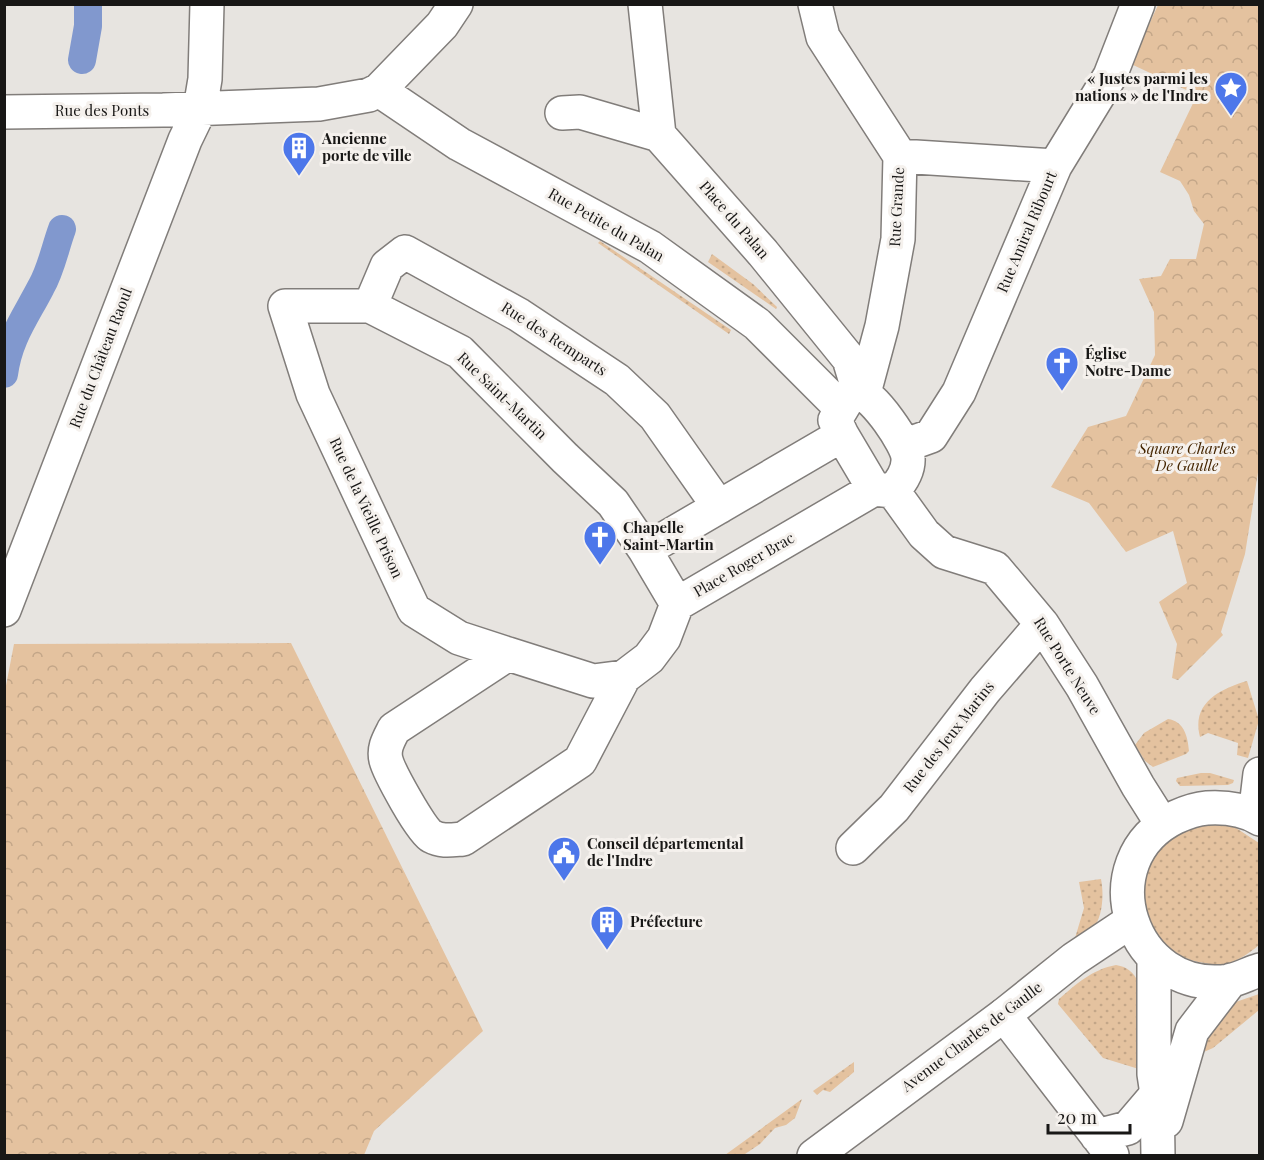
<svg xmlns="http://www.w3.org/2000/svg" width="1264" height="1160" font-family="'Playfair Display',serif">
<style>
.grass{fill:url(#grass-dots)}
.park{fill:url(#park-crowns)}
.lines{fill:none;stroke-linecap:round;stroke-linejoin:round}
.canal{stroke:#8198ce;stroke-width:28}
.minor-casing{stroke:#817d7a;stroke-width:36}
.major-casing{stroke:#817d7a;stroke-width:36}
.minor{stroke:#fff;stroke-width:33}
.major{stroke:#fff;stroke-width:33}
.labels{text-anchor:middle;stroke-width:6;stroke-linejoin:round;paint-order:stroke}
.poi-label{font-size:15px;font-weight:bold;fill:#181716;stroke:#f5f1ed;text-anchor:start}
.street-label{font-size:15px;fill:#181716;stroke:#f5f1ed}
.park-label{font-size:15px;font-style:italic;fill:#442500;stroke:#f5f1ed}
</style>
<defs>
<pattern id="grass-dots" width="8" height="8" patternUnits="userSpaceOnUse" patternTransform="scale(1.5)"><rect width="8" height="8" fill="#e4c29f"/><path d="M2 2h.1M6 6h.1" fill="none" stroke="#c3a688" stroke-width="1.8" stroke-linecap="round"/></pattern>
<pattern id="park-crowns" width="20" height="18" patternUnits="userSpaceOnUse" patternTransform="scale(1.5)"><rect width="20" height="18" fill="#e4c29f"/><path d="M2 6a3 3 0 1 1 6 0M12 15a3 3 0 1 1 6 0" fill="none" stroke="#c3a688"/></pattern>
</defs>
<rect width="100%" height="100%" fill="#e7e4e0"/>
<path class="grass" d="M 600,241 L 731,330 L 729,334 L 598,243 Z
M 712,254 L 753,284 L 777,307 L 776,309 L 708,262 Z
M 1247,681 L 1259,720 L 1248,758 L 1237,755 L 1238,743 L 1208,733 L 1200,737 C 1191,703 1220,689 1247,681 Z
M 1168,719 C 1184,721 1188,737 1189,751 L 1186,754 L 1153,767 L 1145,761 L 1135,745 L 1144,733 Z
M 1201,773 L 1210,773 L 1234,780 L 1233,783 L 1228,785 L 1180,786 L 1176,781 L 1177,778 Z
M 1206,823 L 1233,826 L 1259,843 L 1259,945 C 1247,955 1235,963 1219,965 C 1214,965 1209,964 1205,963 C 1155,957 1126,906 1151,861 C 1157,849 1167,838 1179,831 C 1187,827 1197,826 1206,823 Z
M 1101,879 C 1104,894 1103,916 1093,929 C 1089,933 1081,936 1075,938 L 1084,908 L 1079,882 Z
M 1116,965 C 1128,967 1133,972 1139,983 L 1142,1070 L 1103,1058 L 1058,1004 L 1059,999 C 1076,984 1093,969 1116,965 Z
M 1259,994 L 1259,1010 L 1213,1048 L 1190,1058 L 1224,1006 Z
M 854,1062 L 854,1072 L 830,1092 L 823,1090 L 817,1095 L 813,1091 Z
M 802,1099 L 795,1118 L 786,1125 L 775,1128 L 760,1144 L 745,1154 L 725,1155 Z"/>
<path class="park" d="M 1158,5 L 1259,5 L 1259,466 L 1245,554 L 1221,632 L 1223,635 L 1178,680 L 1172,678 L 1177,644 L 1159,602 L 1187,583 L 1173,531 L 1126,552 L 1089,503 L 1051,487 L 1088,427 L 1126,416 L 1155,355 L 1154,312 L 1139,279 L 1161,276 L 1170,259 L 1196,259 L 1204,224 L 1194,211 L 1189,195 L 1180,181 L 1160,172 L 1197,95 L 1131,64 Z
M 291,643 L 483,1031 L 374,1131 L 364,1155 L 5,1155 L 4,696 L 14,644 Z"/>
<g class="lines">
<path class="canal" d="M 82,60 L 88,26 L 88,4
M 4,374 C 9,338 25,318 41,287 C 51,270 55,248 62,229"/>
<g class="minor-casing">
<path id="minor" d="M 645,4 L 659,135
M 815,4 L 823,37 L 900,156 L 898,239 L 882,326 L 864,393
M 379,90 L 459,144 L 650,247 L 757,324 L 841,408
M 4,112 L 163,110 L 319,104 L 369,95 L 379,90 L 442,25 L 456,4
M 562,113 L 580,112 L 659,135 L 763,253 L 849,359 L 859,392
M 900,156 L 1055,166
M 370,306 L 387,266 L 405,252 L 519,315 L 617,380 L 655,416 L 719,507
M 859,392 C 874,396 907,443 908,458 C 909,471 901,482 893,491 L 874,489 L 842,435 L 835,420 L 847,400 Z
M 842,435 L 645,550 L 677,604 L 874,489
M 906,445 L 931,436 L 959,392 L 1055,166 L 1110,76 L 1138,4
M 893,491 L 924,534 L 944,552 L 995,568 L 1042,624 L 1082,686 L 1138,786 L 1162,824
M 4,610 L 185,140 L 200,109 L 205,79 L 207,4
M 508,654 L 459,638 L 414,610 L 313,394 L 285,306 L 370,306 L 460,352 L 565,458 L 613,503 L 645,550
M 624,677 L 593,681 L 508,654 L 394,729 C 389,739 383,748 386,760 C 389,772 422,832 431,836 C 442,842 451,840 463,839 L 580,761 L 624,677 L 649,658 L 664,638 L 677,604
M 853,848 L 894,808 L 985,690 L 1042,624
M 1004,1015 L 1112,1155
M 1097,1136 L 1128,1128 L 1157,1094"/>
</g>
<g class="major-casing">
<path id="major" d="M 1255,816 L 1260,774
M 1260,819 C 1244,809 1224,807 1207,808 C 1195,809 1187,812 1176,817 C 1087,860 1130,995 1229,981 C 1239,979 1250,973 1260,970
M 1154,957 L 1154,1074 L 1157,1094 L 1158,1156
M 1166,1121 L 1192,1031 L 1231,980
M 814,1156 L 1004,1015 L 1074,959 L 1131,921"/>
</g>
<use href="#minor" class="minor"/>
<use href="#major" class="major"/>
</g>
<defs>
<g id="sight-pin" transform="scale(1.725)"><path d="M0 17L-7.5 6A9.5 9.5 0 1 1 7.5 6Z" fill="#4d77ea" stroke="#f5f1ed"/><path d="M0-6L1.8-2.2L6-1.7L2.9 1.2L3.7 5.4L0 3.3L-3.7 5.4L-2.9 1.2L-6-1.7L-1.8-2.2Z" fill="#fff"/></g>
<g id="building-pin" transform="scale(1.725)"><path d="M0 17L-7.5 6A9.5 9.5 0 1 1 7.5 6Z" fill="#4d77ea" stroke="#f5f1ed"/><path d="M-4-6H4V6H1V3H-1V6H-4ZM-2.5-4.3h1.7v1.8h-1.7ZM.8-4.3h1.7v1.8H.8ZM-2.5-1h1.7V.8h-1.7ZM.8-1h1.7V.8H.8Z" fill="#fff"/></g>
<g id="church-pin" transform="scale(1.725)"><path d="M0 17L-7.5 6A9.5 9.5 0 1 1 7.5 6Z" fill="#4d77ea" stroke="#f5f1ed"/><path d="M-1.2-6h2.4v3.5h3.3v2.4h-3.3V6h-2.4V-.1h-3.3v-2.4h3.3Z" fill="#fff"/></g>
<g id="civic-pin" transform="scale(1.725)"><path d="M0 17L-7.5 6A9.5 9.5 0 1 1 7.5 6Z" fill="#4d77ea" stroke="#f5f1ed"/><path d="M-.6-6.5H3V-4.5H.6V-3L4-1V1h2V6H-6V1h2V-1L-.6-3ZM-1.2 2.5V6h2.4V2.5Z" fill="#fff"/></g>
</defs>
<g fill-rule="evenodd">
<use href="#sight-pin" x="1231" y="88"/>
<use href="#building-pin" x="299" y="148"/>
<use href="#church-pin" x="1062" y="363"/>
<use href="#church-pin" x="600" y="537"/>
<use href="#civic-pin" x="564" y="853"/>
<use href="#building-pin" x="607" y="922"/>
</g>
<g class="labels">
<g class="poi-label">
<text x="1208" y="84" text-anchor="end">« Justes parmi les<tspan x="1208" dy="17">nations » de l'Indre</tspan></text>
<text x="322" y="144">Ancienne<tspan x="322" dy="17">porte de ville</tspan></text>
<text x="1085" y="359">Église<tspan x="1085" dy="17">Notre-Dame</tspan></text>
<text x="623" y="533">Chapelle<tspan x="623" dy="17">Saint-Martin</tspan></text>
<text x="587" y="849">Conseil départemental<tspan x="587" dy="17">de l'Indre</tspan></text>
<text x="630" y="927">Préfecture</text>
</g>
<g class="street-label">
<text x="102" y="116">Rue des Ponts</text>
<text transform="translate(897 207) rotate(-87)" y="5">Rue Grande</text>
<text transform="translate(734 220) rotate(49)" y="5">Place du Palan</text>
<text transform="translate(606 225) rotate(30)" y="5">Rue Petite du Palan</text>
<text transform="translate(1027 232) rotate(-67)" y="5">Rue Amiral Ribourt</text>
<text transform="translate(554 339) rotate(33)" y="5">Rue des Remparts</text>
<text transform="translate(101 358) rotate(-69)" y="5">Rue du Château Raoul</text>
<text transform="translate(502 396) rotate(44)" y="5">Rue Saint-Martin</text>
<text transform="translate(366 508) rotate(65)" y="5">Rue de la Vieille Prison</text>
<text transform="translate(744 565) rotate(-30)" y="5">Place Roger Brac</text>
<text transform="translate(1067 666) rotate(58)" y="5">Rue Porte Neuve</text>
<text transform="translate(949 737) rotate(-52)" y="5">Rue des Jeux Marins</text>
<text transform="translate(972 1037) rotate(-37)" y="5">Avenue Charles de Gaulle</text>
</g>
<g class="park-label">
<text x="1187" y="454">Square Charles<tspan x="1187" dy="17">De Gaulle</tspan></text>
</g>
</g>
<rect width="1264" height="1160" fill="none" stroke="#181716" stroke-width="12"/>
<path d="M1048 1124v9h82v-9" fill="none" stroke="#181716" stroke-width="3"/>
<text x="1057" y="1124" font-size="18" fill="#181716" stroke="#f5f1ed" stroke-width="4.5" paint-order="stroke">20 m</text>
</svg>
